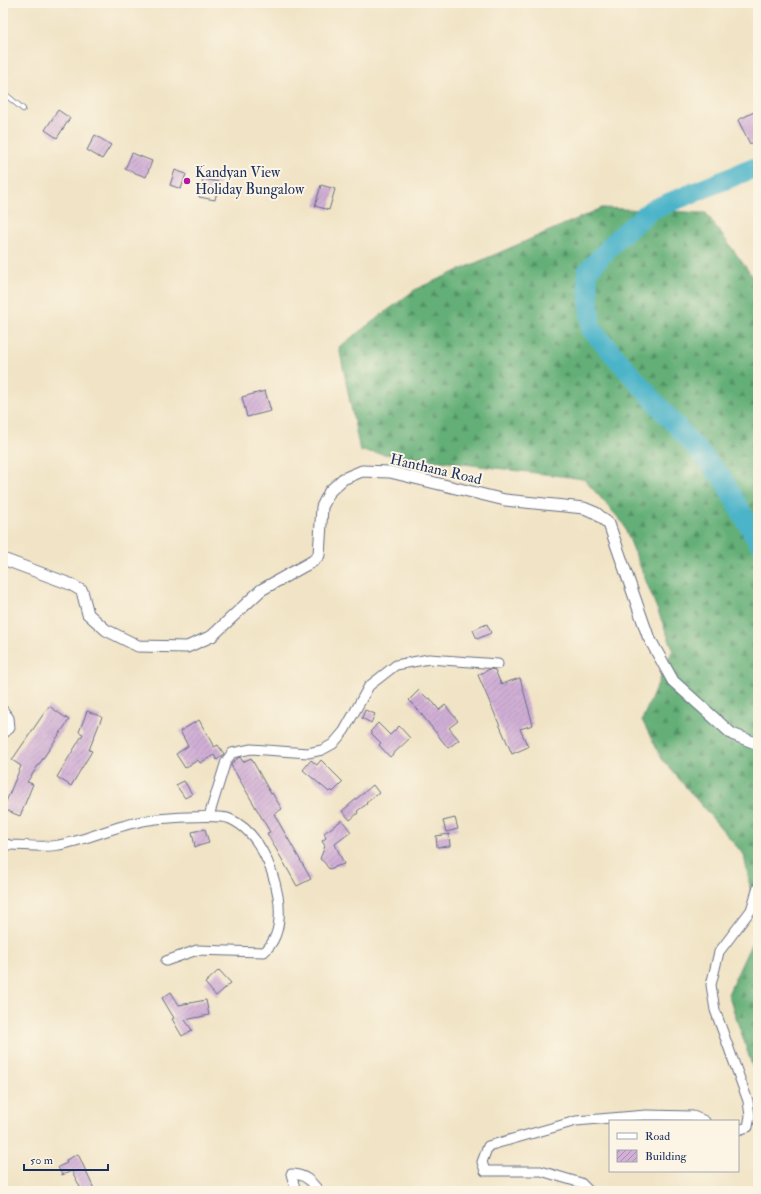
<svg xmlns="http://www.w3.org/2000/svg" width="761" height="1194" font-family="'IM FELL Double Pica',serif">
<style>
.forest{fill:url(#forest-firs);stroke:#406f6a}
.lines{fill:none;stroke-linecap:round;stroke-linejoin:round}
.river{stroke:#4bb4c9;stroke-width:20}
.building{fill:url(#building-hatch)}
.service-casing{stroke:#666e82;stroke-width:6}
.minor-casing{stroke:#666e82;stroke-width:11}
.tertiary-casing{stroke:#666e82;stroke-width:13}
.service{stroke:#fff;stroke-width:4.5}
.minor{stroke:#fff;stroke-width:9}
.tertiary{stroke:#fff;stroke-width:11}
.poi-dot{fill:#b5179e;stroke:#fcf5e5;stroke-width:1.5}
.labels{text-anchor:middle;stroke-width:4;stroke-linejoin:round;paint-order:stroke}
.poi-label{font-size:15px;fill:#1b2f5e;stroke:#fcf5e5;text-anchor:start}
.street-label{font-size:15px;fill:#1b2f5e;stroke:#fcf5e5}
</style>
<defs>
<pattern id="forest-firs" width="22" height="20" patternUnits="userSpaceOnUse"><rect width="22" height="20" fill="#64af77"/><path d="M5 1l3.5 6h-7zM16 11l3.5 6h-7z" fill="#528f65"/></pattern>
<pattern id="building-hatch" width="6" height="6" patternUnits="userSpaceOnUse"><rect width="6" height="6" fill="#d1afd6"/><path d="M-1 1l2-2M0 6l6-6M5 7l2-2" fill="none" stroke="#a98fb1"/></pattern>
</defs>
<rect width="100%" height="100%" fill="#fcf5e5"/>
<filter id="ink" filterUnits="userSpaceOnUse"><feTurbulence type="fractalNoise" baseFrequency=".025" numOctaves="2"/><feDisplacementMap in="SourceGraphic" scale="8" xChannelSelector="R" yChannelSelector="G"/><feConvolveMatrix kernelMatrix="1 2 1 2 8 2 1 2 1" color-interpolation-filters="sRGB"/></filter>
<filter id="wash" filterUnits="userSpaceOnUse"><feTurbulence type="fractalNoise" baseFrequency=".012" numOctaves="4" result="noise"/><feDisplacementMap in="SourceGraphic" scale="16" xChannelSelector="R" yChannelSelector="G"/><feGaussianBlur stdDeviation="0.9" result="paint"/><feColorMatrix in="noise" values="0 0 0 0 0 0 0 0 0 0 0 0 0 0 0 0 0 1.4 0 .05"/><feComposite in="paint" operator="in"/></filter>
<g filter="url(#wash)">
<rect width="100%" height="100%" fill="#f1e4c6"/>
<path class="forest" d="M 602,208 L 706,213 L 758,284 L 758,1078 L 756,1077 L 728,994 L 758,929 L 744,855 L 662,759 L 642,720 L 673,649 L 623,523 L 584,479 L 360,451 L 339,347 L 416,289 Z"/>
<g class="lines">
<path class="river" d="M 758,169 L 754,168 L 651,210 L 618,238 L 587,272 L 591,329 L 723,479 L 758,542"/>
</g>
<g id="blocks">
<path class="building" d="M 58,110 L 70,118 L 57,138 L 45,130 Z
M 758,110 L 758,140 L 750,144 L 738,120 Z
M 95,135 L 111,145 L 102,159 L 87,150 Z
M 132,153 L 152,161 L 146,177 L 125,169 Z
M 175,170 L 186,174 L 181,189 L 170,185 Z
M 203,179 L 219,182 L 215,200 L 199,197 Z
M 321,185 L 335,189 L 329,210 L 315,206 Z
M 265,391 L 271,411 L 247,417 L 242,397 Z
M 487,624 L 491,633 L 477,639 L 473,630 Z
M 490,669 L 495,670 L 501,684 L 520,678 L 533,725 L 520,729 L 528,747 L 512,754 L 478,675 Z
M 419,690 L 428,699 L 430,698 L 439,710 L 445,705 L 458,721 L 449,728 L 459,740 L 448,748 L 418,710 L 409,700 Z
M 49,706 L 69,720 L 27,782 L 33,784 L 20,816 L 3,809 L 21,766 L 12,760 Z
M 365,710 L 375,714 L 371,723 L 362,718 Z
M 87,711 L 102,717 L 89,750 L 92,751 L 71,786 L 57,777 L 83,734 L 79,732 Z
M 199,720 L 214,747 L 218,745 L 224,754 L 217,760 L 214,755 L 200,763 L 198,760 L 185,768 L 176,754 L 188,746 L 180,731 Z
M 378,723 L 390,735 L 399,726 L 410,738 L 390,757 L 379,745 L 381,743 L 370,732 Z
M 240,757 L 243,762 L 251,758 L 271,794 L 272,793 L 282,809 L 274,814 L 311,879 L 297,886 L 267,833 L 270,832 L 231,765 L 235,760 Z
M 311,760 L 317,765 L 321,760 L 343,782 L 333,792 L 331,790 L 329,792 L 303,770 Z
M 184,781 L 192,794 L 185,798 L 176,785 Z
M 373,785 L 379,793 L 366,803 L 367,804 L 357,811 L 358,813 L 350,820 L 342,811 Z
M 455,818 L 458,829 L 446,832 L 443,821 Z
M 342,820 L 351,832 L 335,844 L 344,864 L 329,869 L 324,862 L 320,859 L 325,846 L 322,841 L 326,838 L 324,833 Z
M 205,829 L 209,843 L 195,847 L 192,832 Z
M 449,834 L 450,846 L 437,847 L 436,836 Z
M 219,970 L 231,983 L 216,996 L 205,983 Z
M 171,992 L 179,1005 L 206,1000 L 209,1015 L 185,1020 L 192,1030 L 182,1036 L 172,1019 L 174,1018 L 162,998 Z
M 78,1154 L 95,1191 L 82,1191 L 72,1171 L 62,1175 L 58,1167 L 67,1163 L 66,1160 Z"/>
</g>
</g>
<g filter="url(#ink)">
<use href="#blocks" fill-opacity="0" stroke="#666e82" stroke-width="1"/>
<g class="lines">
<g class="service-casing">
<path id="service" d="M 3,94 L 5,94 L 23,109"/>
</g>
<g class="minor-casing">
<path id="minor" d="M 3,710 L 9,718 L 10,728 L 3,734
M 209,816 L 226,761 L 232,753 L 251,749 L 308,753 L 322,750 L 333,744 L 344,731 L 369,686 L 396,665 L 429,659 L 498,664
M 3,843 L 10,845 C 24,845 46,848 59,845 C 87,840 114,826 143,821 C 158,818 219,814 230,819 C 258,831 273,868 278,896 C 281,916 280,938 264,952 L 197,950 L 166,961
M 738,1130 L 748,1127 L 750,1116 L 748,1101 L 715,1010 L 711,985 L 719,952 L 751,910 L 758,887
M 296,1191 L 291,1174 C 305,1174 311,1181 319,1191
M 589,1191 L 581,1183 L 541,1171 L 485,1171 L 482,1162 L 488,1146 L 576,1121 L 646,1115 L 693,1116 L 705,1121"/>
</g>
<g class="tertiary-casing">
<path id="tertiary" d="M 3,559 L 70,584 L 82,591 L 88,614 L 106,630 L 138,646 L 187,647 L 212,636 L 261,590 L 313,561 L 319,555 L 322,507 L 330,491 L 343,479 L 362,471 L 390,472 L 505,500 L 584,508 L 596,513 L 609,524 L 648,636 L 673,681 L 732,734 L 758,744"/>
</g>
<use href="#service" class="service"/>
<use href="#minor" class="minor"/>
<use href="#tertiary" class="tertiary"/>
</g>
</g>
<circle class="poi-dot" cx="187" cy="181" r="4"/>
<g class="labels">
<g class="poi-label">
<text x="195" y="177">Kandyan View<tspan x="195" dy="17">Holiday Bungalow</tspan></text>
</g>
<g class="street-label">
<text transform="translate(436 469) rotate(13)" y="5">Hanthana Road</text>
</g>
</g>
<rect width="761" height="1194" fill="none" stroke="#fcf5e5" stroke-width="16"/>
<rect x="609" y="1120" width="130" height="52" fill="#fcf5e5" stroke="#a2a6af"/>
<rect x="617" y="1133" width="20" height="6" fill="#ffffff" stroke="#a2a6af"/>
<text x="645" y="1140" font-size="12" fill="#1b2f5e">Road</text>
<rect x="617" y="1150" width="20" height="12" fill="url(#building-hatch)" stroke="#a2a6af"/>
<text x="645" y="1160" font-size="12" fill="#1b2f5e">Building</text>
<path d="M24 1164v6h84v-6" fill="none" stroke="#1b2f5e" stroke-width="2"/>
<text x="30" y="1164" font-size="12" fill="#1b2f5e" stroke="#fcf5e5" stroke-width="3" paint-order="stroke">50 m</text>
</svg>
